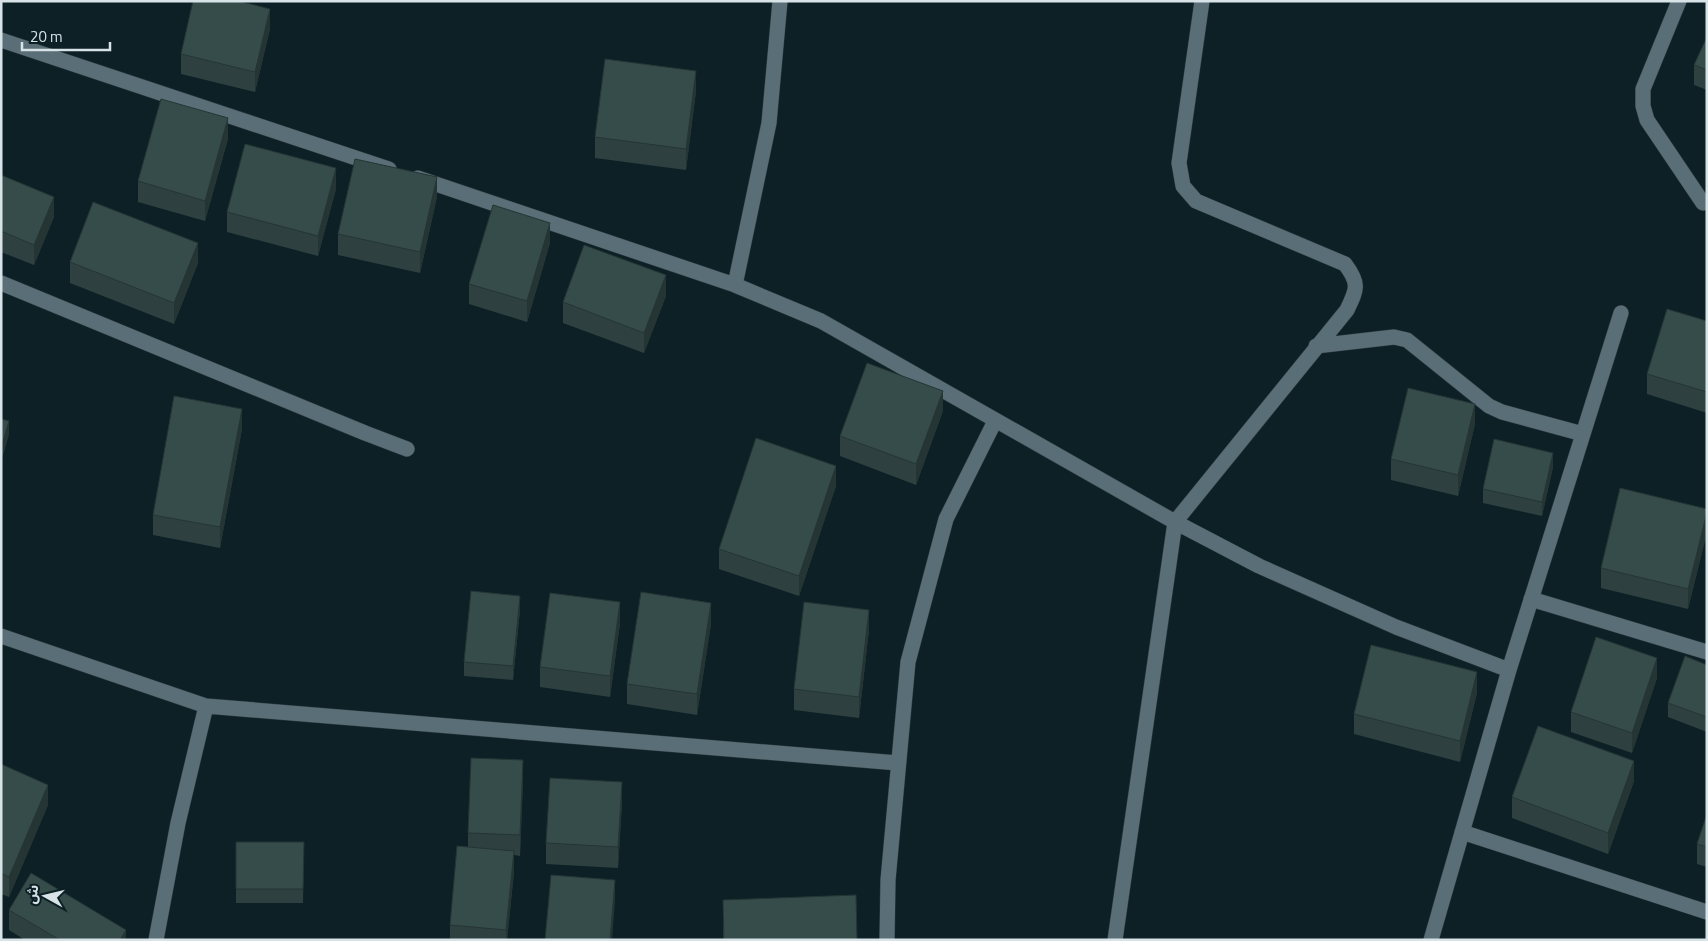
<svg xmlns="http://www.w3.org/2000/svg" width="1708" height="941" font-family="'Titillium Web','Noto Sans Arabic',sans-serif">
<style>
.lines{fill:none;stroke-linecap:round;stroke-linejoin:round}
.street-casing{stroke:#2f393f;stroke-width:16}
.street{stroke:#596e76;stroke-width:15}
.wall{fill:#2e4140}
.shaded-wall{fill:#253534}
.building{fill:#354c4b;stroke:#253534}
</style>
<rect width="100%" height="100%" fill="#0c2026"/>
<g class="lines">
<g class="street-casing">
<path id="street" d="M 1679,1 L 1643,89 L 1643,106 L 1647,120 L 1703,203
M 1,40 L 389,169
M 418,178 L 735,285 L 821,321 L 1175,522 L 1259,566 L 1396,627 L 1509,670
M 1,283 L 365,433 L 407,449
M 735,285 L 769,123 L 780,1
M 1316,346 L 1394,337 L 1407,340 L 1489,406 L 1502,412 L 1583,434
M 1531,599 L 1707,652
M 1,636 L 206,706 L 898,763
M 1462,832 L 1707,912
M 156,940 L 178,823 L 206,706
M 887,940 L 888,880 L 908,662 L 946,519 L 995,421
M 1115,940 L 1175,522 L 1347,310 C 1357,289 1360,284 1345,264 L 1196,201 L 1183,186 L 1179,163 L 1202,1
M 1431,940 L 1509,670 L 1621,313"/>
</g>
<use href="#street" class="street"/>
</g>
<path class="wall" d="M 270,29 L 255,92 L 181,74 L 181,54 Z
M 1707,37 L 1707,90 L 1694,85 L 1694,65 Z
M 696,91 L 686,170 L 595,158 L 595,137 Z
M 228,139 L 205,221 L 138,202 L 138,181 Z
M 1,175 L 54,217 L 34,265 L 1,252 Z
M 336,189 L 318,256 L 227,232 L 227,212 Z
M 437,197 L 420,273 L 338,255 L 338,234 Z
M 550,243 L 527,322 L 469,304 L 469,284 Z
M 70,262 L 198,263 L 174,324 L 70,283 Z
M 666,296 L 644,353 L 563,323 L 563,302 Z
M 1707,321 L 1707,413 L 1647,394 L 1647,374 Z
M 943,411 L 916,485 L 840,456 L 840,436 Z
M 1475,424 L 1458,496 L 1391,480 L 1391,459 Z
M 242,429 L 220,548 L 153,535 L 153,515 Z
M 1553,467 L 1542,516 L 1483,503 L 1483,489 Z
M 836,486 L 799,596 L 719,569 L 719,549 Z
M 1707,509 L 1707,532 L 1688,609 L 1601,588 L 1601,568 Z
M 520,610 L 513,680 L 464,676 L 464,662 Z
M 620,623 L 610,697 L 540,687 L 540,667 Z
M 711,624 L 697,715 L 627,704 L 627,684 Z
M 869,630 L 859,718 L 794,710 L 794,689 Z
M 1707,665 L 1707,732 L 1668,717 L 1668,703 Z
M 1657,678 L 1632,753 L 1571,732 L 1571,712 Z
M 1477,693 L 1460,762 L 1354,734 L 1354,714 Z
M 1,764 L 48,805 L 9,897 L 1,894 Z
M 523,781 L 520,856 L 514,855 L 514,872 L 507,940 L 450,940 L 450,925 L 468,847 L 468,833 Z
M 1634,781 L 1608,854 L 1512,818 L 1512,797 Z
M 622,802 L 618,868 L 546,864 L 546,843 Z
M 1707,814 L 1707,867 L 1697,864 L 1697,844 Z
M 236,842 L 304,842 L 303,903 L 236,903 Z
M 723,900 L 857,940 L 723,940 Z
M 9,910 L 126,940 L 25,940 L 9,930 Z"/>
<path class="shaded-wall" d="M 270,9 L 270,29 L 255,92 L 255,72 Z
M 696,71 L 696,91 L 686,170 L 686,149 Z
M 228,118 L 228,139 L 205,221 L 205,201 Z
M 336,168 L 336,189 L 318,256 L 318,236 Z
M 437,177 L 437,197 L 420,273 L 420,252 Z
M 54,197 L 54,217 L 34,265 L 34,245 Z
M 550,223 L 550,243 L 527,322 L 527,301 Z
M 198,243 L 198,263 L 174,324 L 174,303 Z
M 666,275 L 666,296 L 644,353 L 644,333 Z
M 943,391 L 943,411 L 916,485 L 916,464 Z
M 1475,404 L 1475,424 L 1458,496 L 1458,475 Z
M 242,409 L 242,429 L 220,548 L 220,527 Z
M 9,421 L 9,435 L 1,462 L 1,448 Z
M 1553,453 L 1553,467 L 1542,516 L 1542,502 Z
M 836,466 L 836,486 L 799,596 L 799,576 Z
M 1707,512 L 1707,532 L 1688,609 L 1688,589 Z
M 520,596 L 520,610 L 513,680 L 513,666 Z
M 620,602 L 620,623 L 610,697 L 610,676 Z
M 711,603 L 711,624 L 697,715 L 697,694 Z
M 869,610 L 869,630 L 859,718 L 859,697 Z
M 1657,658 L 1657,678 L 1632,753 L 1632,733 Z
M 1477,672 L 1477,693 L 1460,762 L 1460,741 Z
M 523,760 L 523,781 L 520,856 L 520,835 Z
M 1634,761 L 1634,781 L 1608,854 L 1608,833 Z
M 622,782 L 622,802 L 618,868 L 618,847 Z
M 48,785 L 48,805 L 9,897 L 9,877 Z
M 514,851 L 514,872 L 507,940 L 506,940 L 506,930 Z
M 615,880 L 615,901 L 612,940 L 610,940 Z
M 126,930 L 126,940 L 120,940 Z"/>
<path class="building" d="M 193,1 L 239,1 L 270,9 L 255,72 L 181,54 Z
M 1707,37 L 1707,70 L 1694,65 Z
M 605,59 L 696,71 L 686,149 L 595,137 Z
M 161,99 L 228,118 L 205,201 L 138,181 Z
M 245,144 L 336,168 L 318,236 L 227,212 Z
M 355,159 L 437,177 L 420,252 L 338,234 Z
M 1,175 L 54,197 L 34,245 L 1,231 Z
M 93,202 L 198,243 L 174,303 L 70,262 Z
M 493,205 L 550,223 L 527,301 L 469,284 Z
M 584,245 L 666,275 L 644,333 L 563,302 Z
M 1667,309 L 1707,321 L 1707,392 L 1647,374 Z
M 867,363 L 943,391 L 916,464 L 840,436 Z
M 1408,388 L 1475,404 L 1458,475 L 1391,459 Z
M 174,396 L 242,409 L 220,527 L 153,515 Z
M 1,419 L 9,421 L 1,448 Z
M 756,438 L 836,466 L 799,576 L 719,549 Z
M 1494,439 L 1553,453 L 1542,502 L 1483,489 Z
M 1620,488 L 1707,509 L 1707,512 L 1688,589 L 1601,568 Z
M 471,591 L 520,596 L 513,666 L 464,662 Z
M 641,592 L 711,603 L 697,694 L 627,684 Z
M 550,593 L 620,602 L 610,676 L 540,667 Z
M 804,602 L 869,610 L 859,697 L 794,689 Z
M 1596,637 L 1657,658 L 1632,733 L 1571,712 Z
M 1371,645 L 1477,672 L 1460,741 L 1354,714 Z
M 1685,656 L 1707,665 L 1707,717 L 1668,703 Z
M 1538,726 L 1634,761 L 1608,833 L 1512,797 Z
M 471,758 L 523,760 L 520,835 L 468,833 Z
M 1,764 L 48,785 L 9,877 L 1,873 Z
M 550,778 L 622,782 L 618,847 L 546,843 Z
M 1707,814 L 1707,847 L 1697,844 Z
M 236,842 L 304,842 L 303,889 L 236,889 Z
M 457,846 L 514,851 L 506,930 L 450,925 Z
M 31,873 L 126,930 L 120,940 L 60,940 L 9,910 Z
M 551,875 L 615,880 L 610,940 L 545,940 Z
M 856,895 L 857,940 L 724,940 L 723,900 Z"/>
<rect width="1708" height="941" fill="none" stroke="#d7e3e7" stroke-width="5"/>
<g transform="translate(45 896) rotate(278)" stroke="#0c2026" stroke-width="4" paint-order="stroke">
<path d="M0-4L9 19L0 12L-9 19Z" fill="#d7e3e7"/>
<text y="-8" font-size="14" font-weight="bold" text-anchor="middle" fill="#d7e3e7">ش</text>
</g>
<path d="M22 42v8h88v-8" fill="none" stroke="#d7e3e7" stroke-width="2.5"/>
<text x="30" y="42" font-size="15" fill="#d7e3e7" stroke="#0c2026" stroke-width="4" paint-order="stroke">20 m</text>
</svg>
